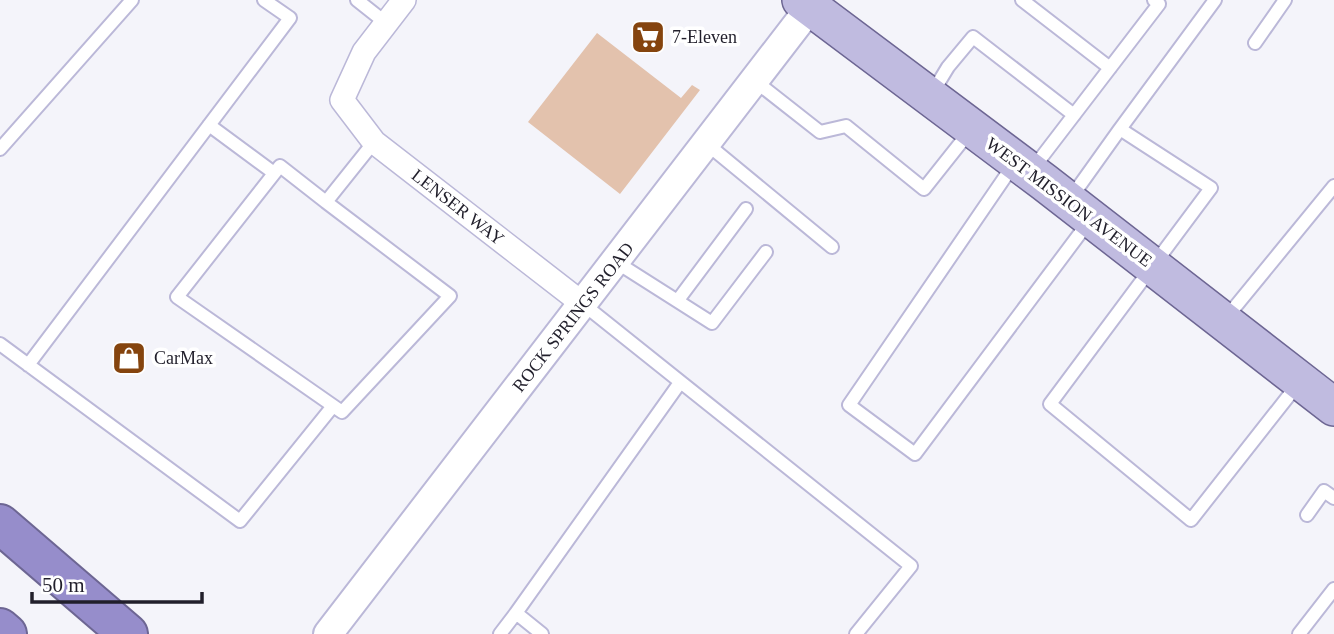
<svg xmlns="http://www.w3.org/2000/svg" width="1334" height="634" font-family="'Times New Roman',serif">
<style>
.green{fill:#e3c2ad}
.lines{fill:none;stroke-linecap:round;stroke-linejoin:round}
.service-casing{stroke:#bbb8d8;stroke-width:16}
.minor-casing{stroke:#bbb8d8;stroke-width:26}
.tertiary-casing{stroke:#bbb8d8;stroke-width:32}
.primary-casing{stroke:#6d6693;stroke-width:40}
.motorway-casing{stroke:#6d6693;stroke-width:42}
.service{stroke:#fff;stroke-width:12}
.minor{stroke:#fff;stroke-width:23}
.tertiary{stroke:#fff;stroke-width:28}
.primary{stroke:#c0bbe0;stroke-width:37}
.motorway{stroke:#968dcb;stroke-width:38}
.labels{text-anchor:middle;stroke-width:7;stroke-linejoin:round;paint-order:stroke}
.poi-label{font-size:18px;fill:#211f2b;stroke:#fff;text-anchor:start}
.street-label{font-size:18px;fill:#211f2b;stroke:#fff}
</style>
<rect width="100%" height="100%" fill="#f4f4fa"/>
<path class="green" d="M 597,33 L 681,98 L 692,85 L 700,90 L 620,194 L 528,122 Z"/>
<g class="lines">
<g class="service-casing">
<path id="service" d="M 357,0 L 386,23
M 1022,0 L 1110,68
M 1255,43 L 1285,0
M 755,81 L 820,132 L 846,126 L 924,189 L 970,131
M 931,95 L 948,67 L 973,37 L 1074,115
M 209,125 L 274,173
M 1120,129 L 1215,0
M 707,144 L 832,247
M 0,149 L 132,0
M 1014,164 L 849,405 L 915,454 L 1090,220
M 1031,171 L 1159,4 L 1154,0
M 1070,199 L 1120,129 L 1211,188 L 1050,404 L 1191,520 L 1298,384
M 326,202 L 450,296 L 342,412 L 177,297 L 280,166 L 326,202 L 374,142
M 616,262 L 712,323 L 766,252
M 678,300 L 746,209
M 583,304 L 911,566 L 856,634
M 1226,318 L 1334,186
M 0,344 L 240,521 L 333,406
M 28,365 L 290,18 L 264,0
M 1307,515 L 1324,491 L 1334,498
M 500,634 L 516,613
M 542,634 L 516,613 L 679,384
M 1299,634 L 1334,589"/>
</g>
<g class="minor-casing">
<path id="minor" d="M 404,0 L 364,52 L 342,100 L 374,142 L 583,304"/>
</g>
<g class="tertiary-casing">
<path id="tertiary" d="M 328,634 L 816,0"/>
</g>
<g class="primary-casing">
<path id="primary" d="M 801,0 L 1044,182 L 1334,407"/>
</g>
<g class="motorway-casing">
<path id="motorway" d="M 0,524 L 128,634
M 0,628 L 7,634"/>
</g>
<use href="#service" class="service"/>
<use href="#minor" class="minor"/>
<use href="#tertiary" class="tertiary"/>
<use href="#primary" class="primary"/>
<use href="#motorway" class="motorway"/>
</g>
<defs>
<g id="supermarket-square" transform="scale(1.75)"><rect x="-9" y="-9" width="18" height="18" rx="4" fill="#85440e" stroke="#fff"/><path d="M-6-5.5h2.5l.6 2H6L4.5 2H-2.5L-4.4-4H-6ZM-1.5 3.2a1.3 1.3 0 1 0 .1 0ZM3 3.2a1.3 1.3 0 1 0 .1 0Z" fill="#fff"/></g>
<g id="shop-square" transform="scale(1.75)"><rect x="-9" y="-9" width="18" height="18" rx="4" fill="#85440e" stroke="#fff"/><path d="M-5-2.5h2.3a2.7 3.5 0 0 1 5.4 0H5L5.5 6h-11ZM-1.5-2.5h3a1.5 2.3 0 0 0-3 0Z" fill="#fff"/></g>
</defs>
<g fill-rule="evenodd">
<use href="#supermarket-square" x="648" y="37"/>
<use href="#shop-square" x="129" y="358"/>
</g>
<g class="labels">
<g class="poi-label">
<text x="672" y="43">7-Eleven</text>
<text x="154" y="364">CarMax</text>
</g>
<g class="street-label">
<text transform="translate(1069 202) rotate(37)" y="6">WEST MISSION AVENUE</text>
<text transform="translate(458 207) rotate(38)" y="6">LENSER WAY</text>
<text transform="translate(573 317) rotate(-52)" y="6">ROCK SPRINGS ROAD</text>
</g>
</g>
<path d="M32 592v10h170v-10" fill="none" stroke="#211f2b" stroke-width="3.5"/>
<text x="42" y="592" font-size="21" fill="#211f2b" stroke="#ffffff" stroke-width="5" paint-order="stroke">50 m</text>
</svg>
